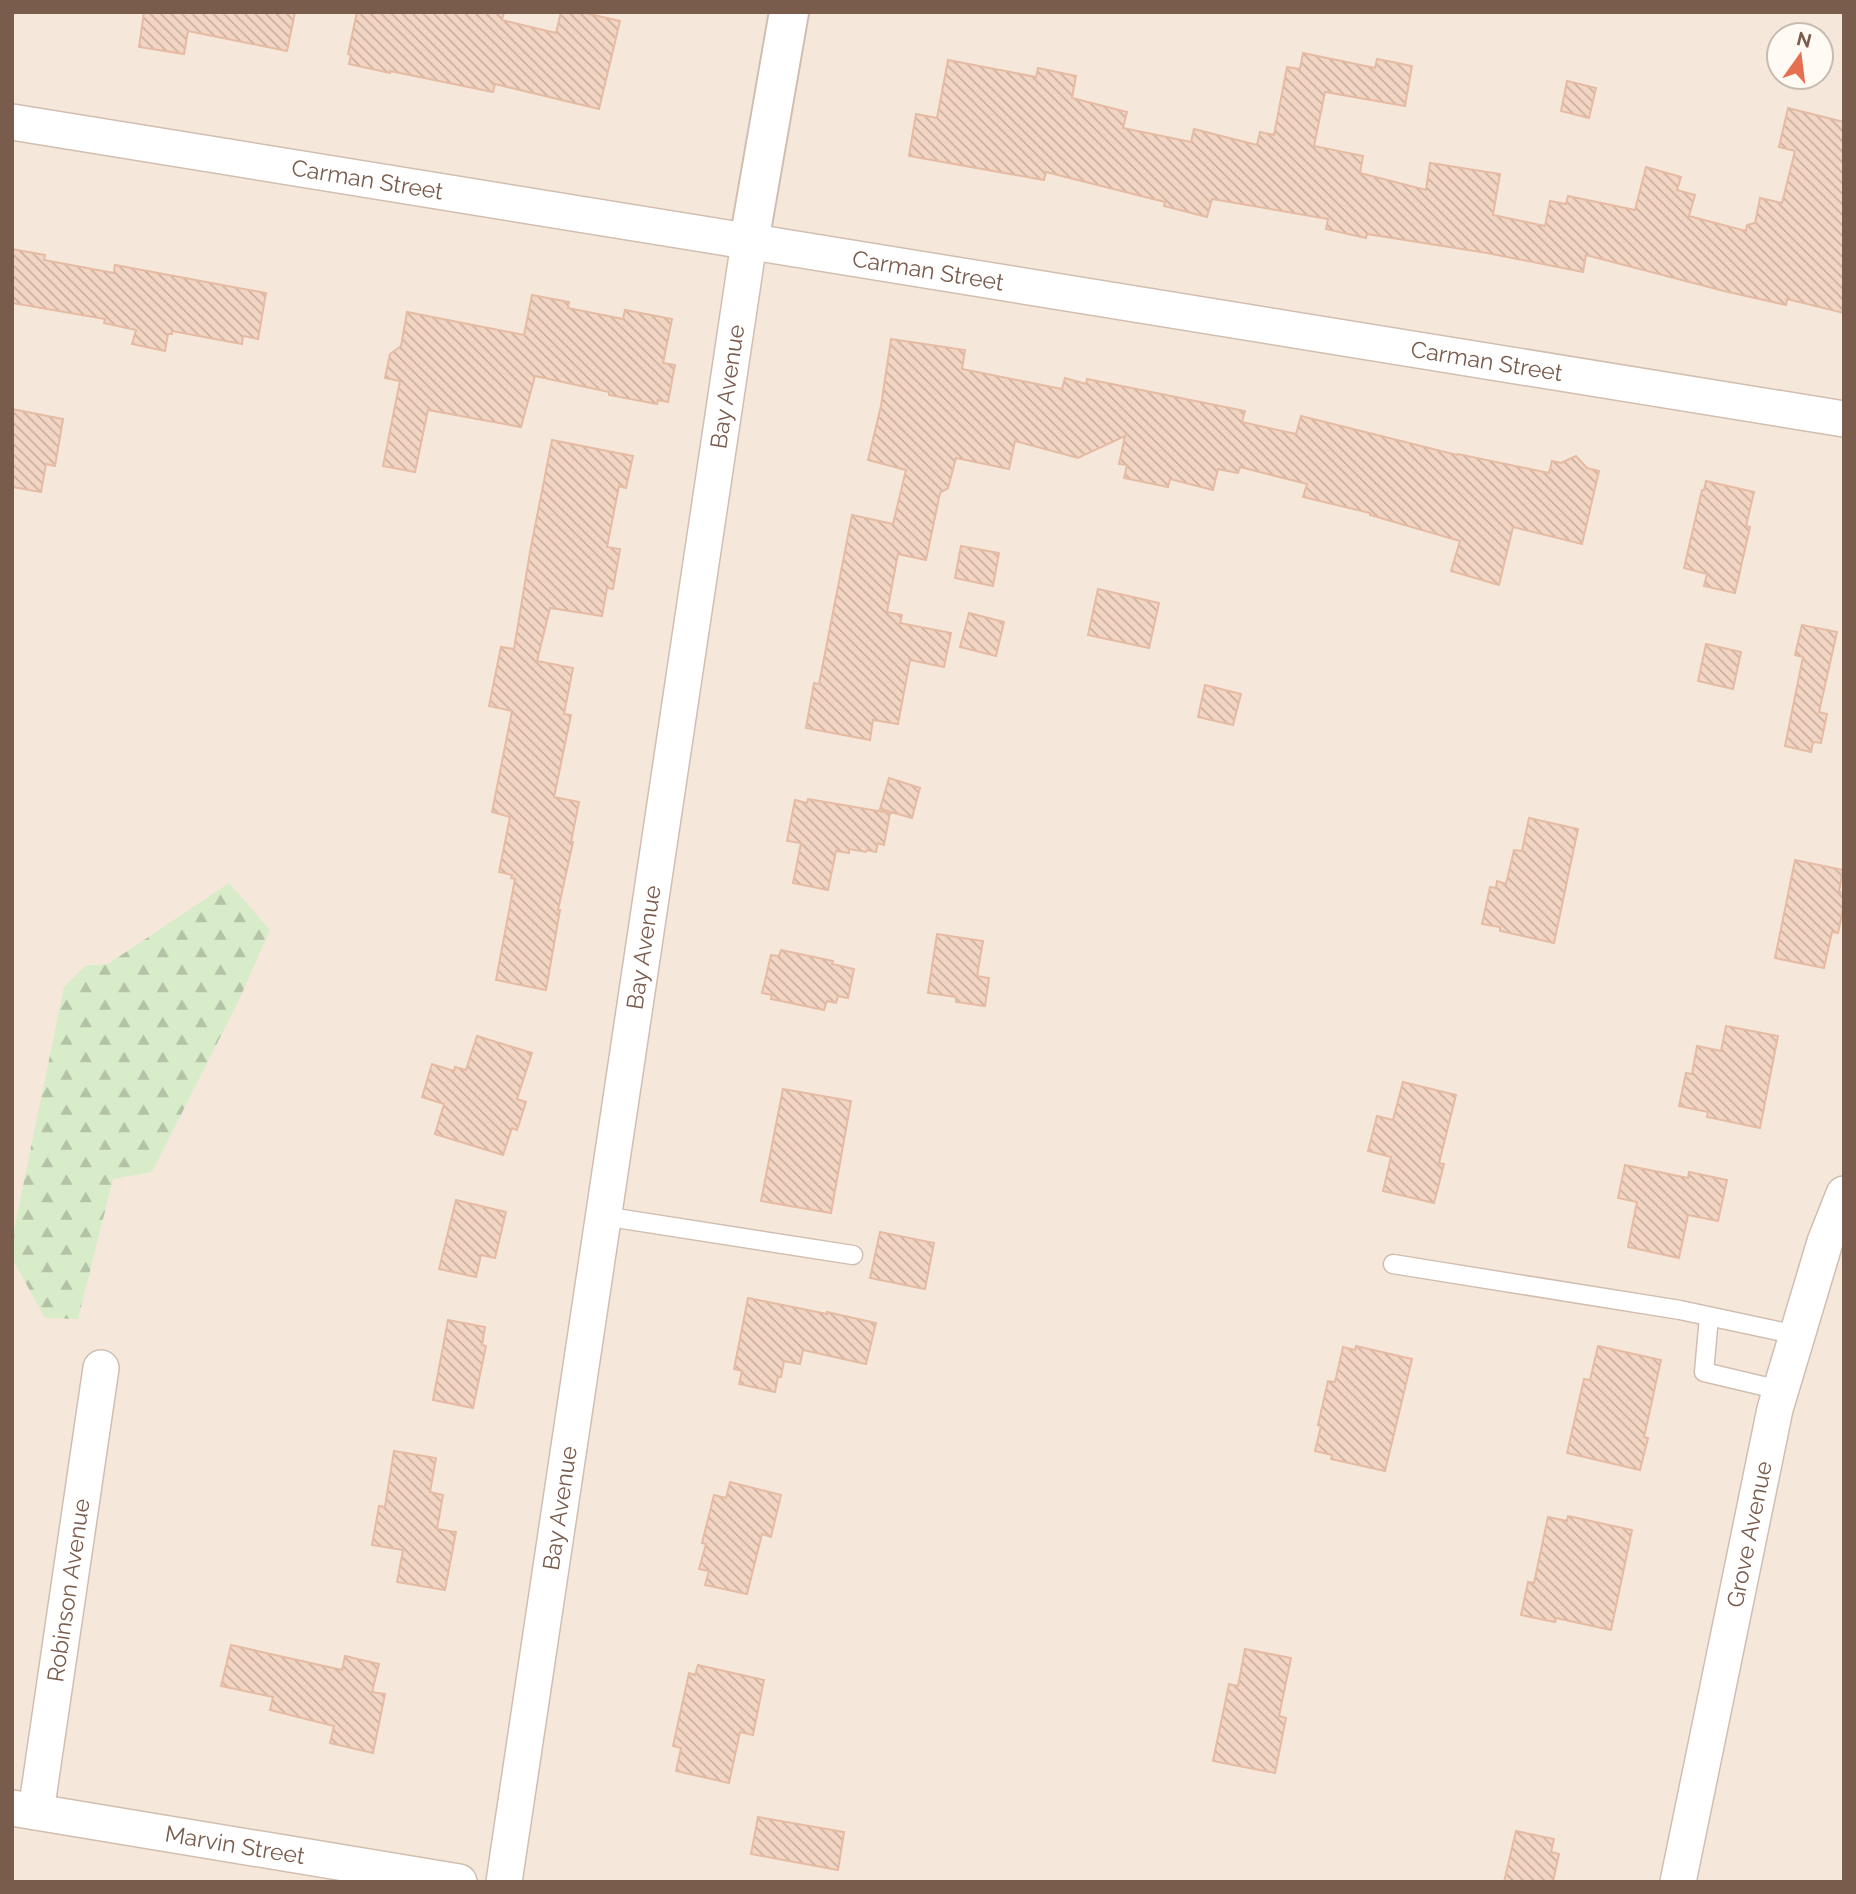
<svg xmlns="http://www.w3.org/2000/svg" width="1856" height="1894" font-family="Raleway,sans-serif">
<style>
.residential{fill:#f5e8da;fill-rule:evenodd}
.forest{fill:url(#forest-firs)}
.building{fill:url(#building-back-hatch);stroke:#e6bba3;stroke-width:2}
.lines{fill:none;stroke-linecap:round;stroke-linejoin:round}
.service-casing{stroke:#d1beb0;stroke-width:21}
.minor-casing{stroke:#d1beb0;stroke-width:38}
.tertiary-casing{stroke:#d1beb0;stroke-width:42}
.service{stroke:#fff;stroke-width:18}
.minor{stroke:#fff;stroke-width:35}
.tertiary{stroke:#fff;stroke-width:38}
.labels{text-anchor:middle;stroke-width:5;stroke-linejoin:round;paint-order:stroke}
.street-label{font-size:23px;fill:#7a5c4d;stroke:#fffaf3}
</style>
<defs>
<pattern id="forest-firs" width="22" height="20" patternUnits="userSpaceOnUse" patternTransform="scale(1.75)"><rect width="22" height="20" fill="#d8ecc9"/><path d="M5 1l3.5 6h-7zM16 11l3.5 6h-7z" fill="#b4c2a5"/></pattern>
<pattern id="building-back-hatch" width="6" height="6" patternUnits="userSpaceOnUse" patternTransform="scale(1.75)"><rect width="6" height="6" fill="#f3d5c3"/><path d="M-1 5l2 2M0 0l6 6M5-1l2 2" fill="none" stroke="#cab0a1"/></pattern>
</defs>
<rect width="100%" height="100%" fill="#fdf6ec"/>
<path class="residential" d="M 12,12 L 1844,12 L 1844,1882 L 12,1882 ZM 1779,35 L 1821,35 L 1821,77 L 1779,77 Z"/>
<path class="forest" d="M 229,883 L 270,930 L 238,1002 L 152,1172 L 113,1179 L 78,1319 L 45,1318 L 12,1258 L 12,1239 L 64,987 L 85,966 L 108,964 Z"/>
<path class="building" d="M 144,12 L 295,12 L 287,51 L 188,31 L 184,54 L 139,47 Z
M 357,12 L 504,12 L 502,20 L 556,33 L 561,12 L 581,12 L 620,21 L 599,109 L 495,84 L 493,92 L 390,71 L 390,73 L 349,64 L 351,55 L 348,54 Z
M 1303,53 L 1375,68 L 1377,59 L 1412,66 L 1405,106 L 1325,92 L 1314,146 L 1363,156 L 1360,173 L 1426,190 L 1430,163 L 1500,174 L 1493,215 L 1545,226 L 1550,201 L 1566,204 L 1568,196 L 1635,210 L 1646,167 L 1681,177 L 1677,190 L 1695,195 L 1689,216 L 1746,231 L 1747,225 L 1755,223 L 1760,198 L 1782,203 L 1795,151 L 1779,147 L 1788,108 L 1844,122 L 1844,313 L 1787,299 L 1786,305 L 1724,291 L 1586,255 L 1583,272 L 1487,253 L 1367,234 L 1366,238 L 1326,229 L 1328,219 L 1212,199 L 1207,217 L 1164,206 L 1165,202 L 1046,172 L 1044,180 L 909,156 L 916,114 L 937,118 L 948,60 L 1036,77 L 1038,68 L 1076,76 L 1072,98 L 1127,112 L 1123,128 L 1191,142 L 1194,129 L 1257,145 L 1260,132 L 1274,135 L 1287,67 L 1300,69 Z
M 1567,81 L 1596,88 L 1589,118 L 1561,111 Z
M 12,249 L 45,255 L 44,260 L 114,273 L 115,265 L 266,293 L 258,339 L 243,336 L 242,344 L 172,331 L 172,334 L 168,334 L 165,351 L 132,344 L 136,330 L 104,323 L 105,319 L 12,303 Z
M 532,295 L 569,302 L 568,308 L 623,319 L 625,310 L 672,319 L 663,363 L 675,365 L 668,402 L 658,400 L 657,404 L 609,395 L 609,392 L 535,376 L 521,427 L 428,410 L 415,472 L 383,466 L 400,381 L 385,378 L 390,354 L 401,346 L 407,312 L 524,335 Z
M 891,339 L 965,350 L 962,369 L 1062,389 L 1065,378 L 1086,384 L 1087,379 L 1245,411 L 1242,422 L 1296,434 L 1301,416 L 1457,455 L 1458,454 L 1549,473 L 1552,461 L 1561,463 L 1576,456 L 1587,468 L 1599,471 L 1582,544 L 1513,527 L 1499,585 L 1451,571 L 1460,541 L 1370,515 L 1370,513 L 1303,497 L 1307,484 L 1240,467 L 1238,473 L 1218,469 L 1213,490 L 1170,479 L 1168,487 L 1124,478 L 1127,465 L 1119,464 L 1125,436 L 1078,458 L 1015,441 L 1009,469 L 956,458 L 948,488 L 940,493 L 926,560 L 898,554 L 887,612 L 902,615 L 900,623 L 951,633 L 944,667 L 910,660 L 898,724 L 873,720 L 870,740 L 806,728 L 814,683 L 819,684 L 852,515 L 893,524 L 906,470 L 868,460 L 881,406 Z
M 12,409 L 63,419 L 55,466 L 46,464 L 41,492 L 12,487 Z
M 552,440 L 633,456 L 626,488 L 619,486 L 607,547 L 620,549 L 613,589 L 607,588 L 602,616 L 550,608 L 537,661 L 573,668 L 564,714 L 571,715 L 554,797 L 579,802 L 571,842 L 573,842 L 558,910 L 560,910 L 546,990 L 496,980 L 515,879 L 511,878 L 512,875 L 499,872 L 510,817 L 492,812 L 512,711 L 489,706 L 501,647 L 514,649 L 530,552 Z
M 1706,481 L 1754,492 L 1746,526 L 1750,527 L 1735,593 L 1704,586 L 1707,574 L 1684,568 L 1702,490 L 1704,490 Z
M 961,546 L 999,553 L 993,586 L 955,578 Z
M 1098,589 L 1159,603 L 1149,648 L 1088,635 Z
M 969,613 L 1004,622 L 996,656 L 960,647 Z
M 1802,625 L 1837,632 L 1819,712 L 1827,714 L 1821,743 L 1813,742 L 1811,752 L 1785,746 L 1803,657 L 1795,655 Z
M 1706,644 L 1741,652 L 1733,689 L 1698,681 Z
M 1205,685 L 1241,694 L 1233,725 L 1198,717 Z
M 889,778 L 920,788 L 912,818 L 880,809 Z
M 808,799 L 890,813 L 884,845 L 878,843 L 876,852 L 867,850 L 866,852 L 849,849 L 849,853 L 836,851 L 828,890 L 793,883 L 801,843 L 787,841 L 795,800 L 807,803 Z
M 1529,818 L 1578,829 L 1554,943 L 1500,931 L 1500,927 L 1482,924 L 1490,887 L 1496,888 L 1497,881 L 1506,884 L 1514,850 L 1522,851 Z
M 1795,860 L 1843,870 L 1839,892 L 1844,893 L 1844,904 L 1838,933 L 1832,932 L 1824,968 L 1775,958 Z
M 937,934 L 983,941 L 977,976 L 989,978 L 985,1006 L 956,1002 L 956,997 L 928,993 Z
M 781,950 L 833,961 L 832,964 L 854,969 L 848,998 L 838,996 L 836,1003 L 827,1001 L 824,1010 L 771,999 L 772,995 L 762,993 L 771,955 L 779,956 Z
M 1726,1026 L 1778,1036 L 1760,1128 L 1707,1117 L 1708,1112 L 1679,1106 L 1686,1073 L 1692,1074 L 1697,1046 L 1721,1051 Z
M 477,1036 L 532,1053 L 517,1099 L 526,1102 L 517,1130 L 512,1128 L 503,1155 L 435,1134 L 444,1104 L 422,1097 L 432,1064 L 454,1071 L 455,1067 L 466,1070 Z
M 1403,1082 L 1456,1095 L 1439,1163 L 1444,1164 L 1434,1203 L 1383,1191 L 1391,1157 L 1368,1151 L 1377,1116 L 1393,1120 Z
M 783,1089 L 851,1101 L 831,1213 L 761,1201 Z
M 1625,1165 L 1688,1178 L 1689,1172 L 1727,1180 L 1718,1221 L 1688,1215 L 1679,1258 L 1628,1247 L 1637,1202 L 1618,1198 Z
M 456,1200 L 506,1212 L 495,1258 L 481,1255 L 476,1277 L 439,1269 Z
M 880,1232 L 934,1243 L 925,1289 L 870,1278 Z
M 748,1298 L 827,1314 L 827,1312 L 876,1323 L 866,1364 L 803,1350 L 800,1364 L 784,1361 L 781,1377 L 778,1377 L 775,1392 L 739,1384 L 742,1371 L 734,1369 Z
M 448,1320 L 485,1327 L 482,1345 L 486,1346 L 473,1408 L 433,1400 Z
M 1356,1346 L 1412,1359 L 1385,1471 L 1331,1459 L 1332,1455 L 1315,1451 L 1321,1426 L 1318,1425 L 1328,1381 L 1335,1382 L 1343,1347 L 1355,1350 Z
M 1598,1346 L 1661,1360 L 1644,1437 L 1648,1438 L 1640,1470 L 1567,1453 L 1584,1379 L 1590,1380 Z
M 394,1451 L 436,1458 L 430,1492 L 443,1495 L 437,1529 L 456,1532 L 445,1590 L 397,1582 L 403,1550 L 372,1545 L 379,1506 L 385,1507 Z
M 730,1482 L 781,1495 L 771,1537 L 762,1534 L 747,1594 L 705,1585 L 709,1571 L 699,1569 L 706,1544 L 702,1543 L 714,1495 L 726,1498 Z
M 1568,1516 L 1632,1530 L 1611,1630 L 1556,1618 L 1555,1622 L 1521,1615 L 1528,1582 L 1534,1583 L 1548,1517 L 1567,1521 Z
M 231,1645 L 342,1670 L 345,1656 L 379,1664 L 372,1692 L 385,1694 L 373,1753 L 330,1743 L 334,1726 L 270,1710 L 273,1697 L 221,1686 Z
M 1245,1649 L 1291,1658 L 1279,1716 L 1286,1718 L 1275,1773 L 1213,1761 L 1229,1684 L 1238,1686 Z
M 698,1665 L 764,1680 L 753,1735 L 740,1732 L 729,1783 L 676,1771 L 681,1748 L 673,1746 L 689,1673 L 695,1675 Z
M 758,1817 L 844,1832 L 838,1870 L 751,1854 Z
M 1516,1831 L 1554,1839 L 1551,1852 L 1559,1854 L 1553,1882 L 1504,1882 Z"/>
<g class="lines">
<g class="service-casing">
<path id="service" d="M 603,1216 L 853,1255
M 1393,1264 L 1680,1310 L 1797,1335
M 1709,1317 L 1704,1372 L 1780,1390"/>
</g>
<g class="minor-casing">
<g id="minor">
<path id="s1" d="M 12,122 L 1844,419"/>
<path id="s2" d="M 12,1808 L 459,1882"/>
<path id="s3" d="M 36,1812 L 101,1368"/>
<path id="s4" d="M 504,1882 L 749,242"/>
<path id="s5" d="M 1678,1882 L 1775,1409 L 1825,1242 L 1844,1194"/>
</g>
</g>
<g class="tertiary-casing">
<path id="tertiary" d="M 749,242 L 789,12"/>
</g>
<use href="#service" class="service"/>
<use href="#minor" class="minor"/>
<use href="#tertiary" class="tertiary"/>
</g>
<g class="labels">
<g class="street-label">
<text dy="8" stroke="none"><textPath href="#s1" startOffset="360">Carman Street</textPath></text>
<text dy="8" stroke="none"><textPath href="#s1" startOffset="928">Carman Street</textPath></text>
<text dy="8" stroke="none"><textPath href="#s1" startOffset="1494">Carman Street</textPath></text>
<text dy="8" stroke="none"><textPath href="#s4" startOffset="1512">Bay Avenue</textPath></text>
<text dy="8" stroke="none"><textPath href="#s4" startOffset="945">Bay Avenue</textPath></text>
<text dy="8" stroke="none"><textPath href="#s4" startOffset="378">Bay Avenue</textPath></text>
<text dy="8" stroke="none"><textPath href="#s5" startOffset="355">Grove Avenue</textPath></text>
<text dy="8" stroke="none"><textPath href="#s3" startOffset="224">Robinson Avenue</textPath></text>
<text dy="8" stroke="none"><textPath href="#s2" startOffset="226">Marvin Street</textPath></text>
</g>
</g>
<rect width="1856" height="1894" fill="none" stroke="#7a5c4d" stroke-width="28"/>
<g transform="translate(1800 56) rotate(14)"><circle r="33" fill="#fffaf3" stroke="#cabbb1" stroke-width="2"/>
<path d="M0-5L12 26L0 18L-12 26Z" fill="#e76f51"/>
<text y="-10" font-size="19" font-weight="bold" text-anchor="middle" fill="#7a5c4d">N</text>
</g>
</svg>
